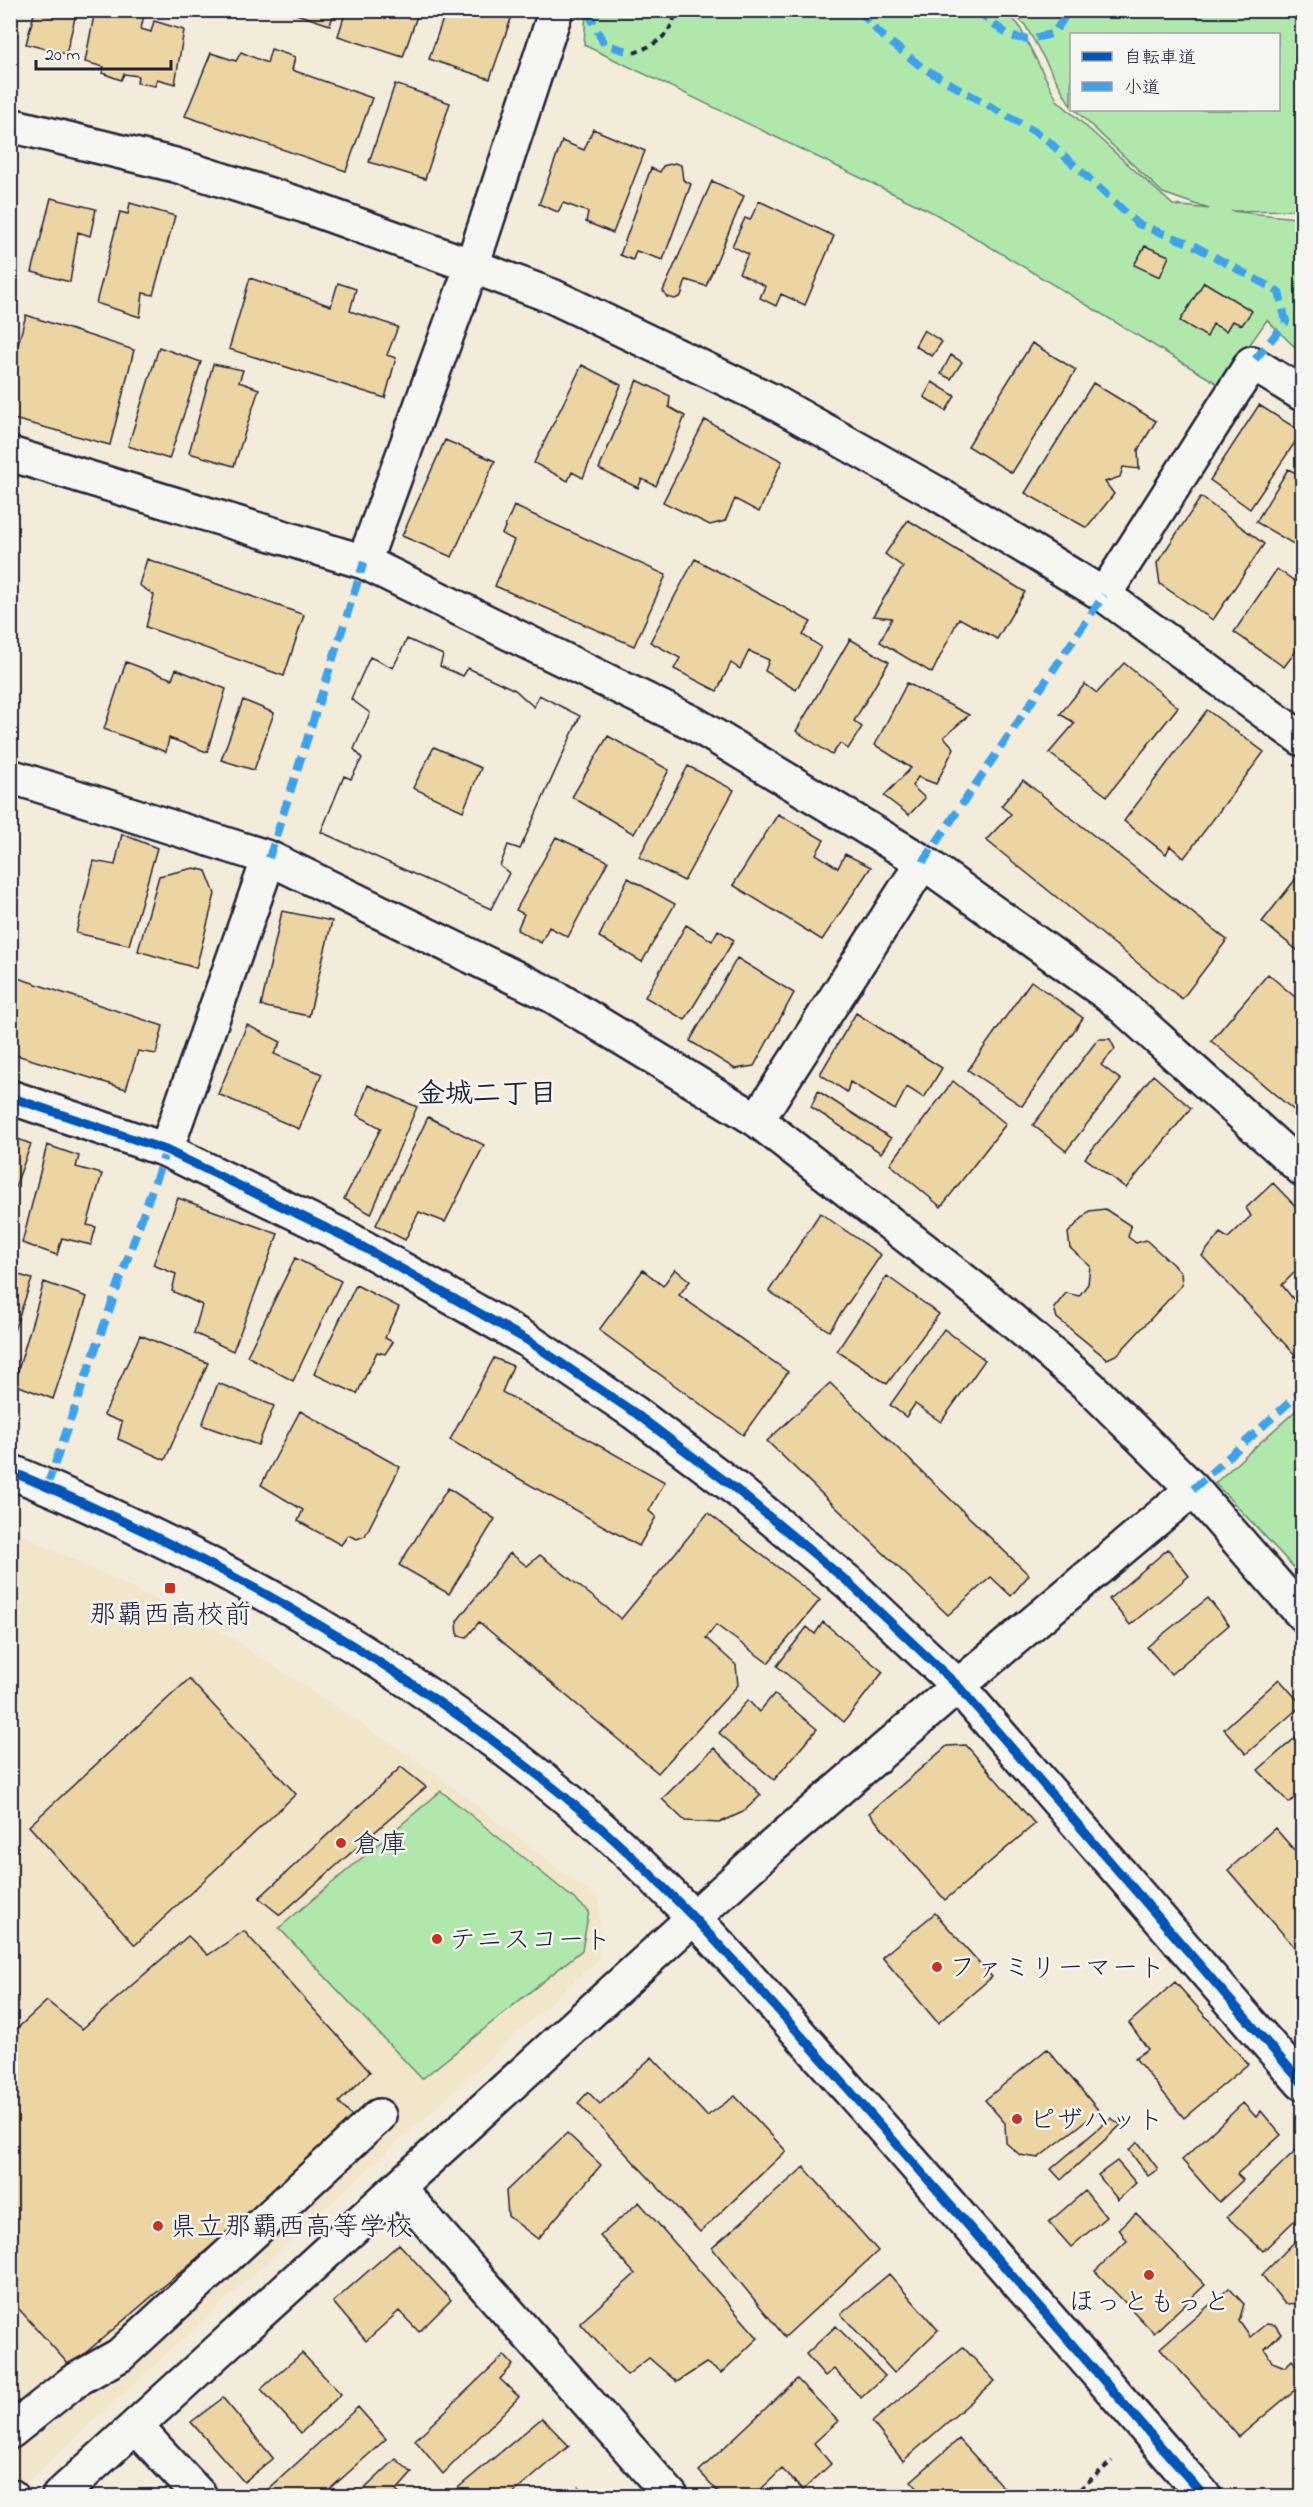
<svg xmlns="http://www.w3.org/2000/svg" width="1313" height="2507" font-family="'Indie Flower','Klee One',sans-serif">
<style>
.built{fill:#f1e5ca}
.green{fill:#b0e8ac;stroke:#698574;stroke-width:1.5}
.building{fill:#edd4a3;stroke:#22223b;stroke-width:1.5;fill-rule:evenodd}
.lines{fill:none;stroke-linecap:round;stroke-linejoin:round}
.minor-casing{stroke:#22223b;stroke-width:38}
.path{stroke:#22223b;stroke-width:4;stroke-dasharray:6 4.5;stroke-linecap:butt}
.minor{stroke:#f6f6f2;stroke-width:33}
.quiet{stroke:#3ea2ec;stroke-width:8;stroke-dasharray:15 8;stroke-linecap:butt}
.cycleway-casing{stroke:#f6f6f2;stroke-width:13}
.cycleway{stroke:#0057b8;stroke-width:9}
.poi-dot{fill:#c8321e;stroke:#f6f6f2;stroke-width:2}
.labels{text-anchor:middle;stroke-width:5;stroke-linejoin:round;paint-order:stroke}
.poi-label{font-size:27px;fill:#22223b;stroke:#f6f6f2;text-anchor:start}
.neighbourhood-label{font-size:28px;font-weight:bold;fill:#22223b;stroke:#f6f6f2}
</style>
<rect width="100%" height="100%" fill="#f3ecda"/>
<filter id="ink" filterUnits="userSpaceOnUse"><feTurbulence type="fractalNoise" baseFrequency=".0167" numOctaves="2"/><feDisplacementMap in="SourceGraphic" scale="12" xChannelSelector="R" yChannelSelector="G"/><feConvolveMatrix kernelMatrix="1 2 1 2 8 2 1 2 1" color-interpolation-filters="sRGB"/></filter>
<g filter="url(#ink)">
<path class="built" d="M 11,1529 L 227,1635 L 432,1771 L 599,1900 L 600,1957 L 11,2496 Z"/>
<path class="green" d="M 586,11 L 1004,11 L 1018,24 L 1057,100 L 1173,205 L 1209,209 L 1163,193 L 1075,110 L 1278,110 L 1278,34 L 1072,34 L 1071,106 L 1025,25 L 1011,11 L 1302,11 L 1302,218 L 1301,210 L 1231,211 L 1296,218 L 1297,247 L 1302,250 L 1302,354 L 1267,320 L 1222,384 L 1233,393 L 934,213 L 584,45 Z
M 1302,1405 L 1302,1576 L 1215,1483 Z
M 441,1791 L 589,1911 L 582,1950 L 422,2079 L 279,1928 Z
M 152,2489 L 159,2496 L 108,2496 L 114,2491 Z"/>
<path class="building" d="M 35,10 L 77,10 L 66,54 L 26,44 Z
M 95,10 L 145,10 L 141,29 L 151,32 L 154,21 L 184,30 L 175,84 L 157,79 L 155,86 L 137,83 L 138,76 L 124,74 L 121,80 L 102,73 L 104,67 L 85,62 Z
M 284,10 L 335,10 L 330,25 Z
M 346,10 L 419,10 L 403,57 L 338,36 Z
M 446,10 L 514,10 L 490,79 L 429,59 Z
M 271,49 L 295,57 L 292,70 L 372,98 L 346,171 L 185,116 L 211,53 L 236,61 L 241,52 L 267,63 Z
M 395,84 L 450,103 L 425,179 L 369,162 Z
M 593,129 L 645,151 L 613,233 L 586,222 L 588,212 L 563,203 L 558,212 L 539,204 L 562,141 L 584,150 Z
M 675,163 L 681,165 L 683,180 L 691,184 L 663,260 L 636,251 L 633,260 L 620,255 L 651,168 L 660,172 L 663,166 Z
M 712,181 L 744,196 L 706,286 L 686,280 L 681,296 L 675,299 L 667,297 L 663,291 Z
M 51,198 L 96,209 L 90,236 L 78,232 L 70,282 L 32,272 Z
M 759,201 L 834,236 L 805,305 L 781,294 L 776,306 L 760,298 L 765,286 L 739,273 L 748,254 L 732,246 L 745,218 L 750,220 Z
M 130,203 L 175,216 L 153,295 L 143,293 L 140,317 L 96,303 L 120,212 L 128,214 Z
M 1145,246 L 1169,256 L 1160,277 L 1134,265 Z
M 250,278 L 331,306 L 338,283 L 356,289 L 350,311 L 398,327 L 387,355 L 396,358 L 385,398 L 229,349 Z
M 1204,282 L 1252,311 L 1242,325 L 1232,321 L 1226,331 L 1213,324 L 1207,337 L 1180,321 Z
M 26,315 L 134,350 L 110,445 L 10,418 L 10,374 Z
M 924,330 L 942,342 L 932,356 L 915,346 Z
M 1032,343 L 1076,370 L 1012,473 L 968,446 Z
M 159,347 L 201,362 L 169,459 L 128,446 Z
M 951,355 L 962,362 L 951,379 L 941,374 Z
M 213,364 L 243,370 L 239,382 L 259,389 L 234,466 L 189,453 Z
M 582,365 L 621,385 L 583,478 L 572,472 L 568,481 L 534,463 Z
M 637,380 L 670,396 L 669,407 L 685,416 L 656,486 L 642,479 L 638,488 L 599,469 Z
M 932,382 L 955,396 L 946,411 L 924,397 Z
M 1093,383 L 1156,421 L 1138,450 L 1139,469 L 1123,467 L 1120,477 L 1105,482 L 1114,494 L 1087,528 L 1025,493 Z
M 1259,405 L 1302,432 L 1250,509 L 1210,480 Z
M 705,420 L 782,461 L 759,512 L 735,499 L 725,521 L 710,525 L 663,502 Z
M 445,440 L 495,461 L 452,557 L 402,536 Z
M 1302,467 L 1302,549 L 1256,522 L 1288,469 L 1298,474 Z
M 1201,497 L 1264,544 L 1213,620 L 1160,584 L 1157,563 Z
M 514,506 L 666,575 L 634,646 L 495,586 L 514,540 L 502,534 Z
M 908,520 L 1025,592 L 997,639 L 959,618 L 932,673 L 880,642 L 892,618 L 873,616 L 903,567 L 885,554 Z
M 147,559 L 304,615 L 284,676 L 146,627 L 154,595 L 139,585 Z
M 695,559 L 811,622 L 803,635 L 821,647 L 796,690 L 765,671 L 769,660 L 749,651 L 740,669 L 731,663 L 717,691 L 674,669 L 680,658 L 650,642 Z
M 1277,569 L 1302,586 L 1302,643 L 1284,667 L 1234,632 Z
M 407,639 L 443,655 L 440,666 L 463,676 L 468,668 L 515,690 L 534,707 L 539,695 L 580,716 L 520,849 L 508,845 L 500,866 L 509,873 L 491,909 L 321,832 L 344,776 L 351,779 L 362,758 L 354,749 L 370,713 L 351,699 L 370,657 L 393,668 ZM 434,747 L 481,768 L 463,811 L 413,788 Z
M 407,639 L 443,655 L 440,666 L 463,676 L 468,668 L 515,690 L 534,707 L 539,695 L 580,716 L 520,849 L 508,845 L 500,866 L 509,873 L 491,909 L 321,832 L 344,776 L 351,779 L 362,758 L 354,749 L 370,713 L 351,699 L 370,657 L 393,668 Z
M 850,639 L 889,662 L 854,721 L 862,727 L 848,749 L 840,743 L 832,755 L 796,731 Z
M 126,662 L 172,679 L 176,669 L 226,689 L 207,752 L 169,738 L 166,752 L 104,729 Z
M 1124,663 L 1178,707 L 1107,796 L 1049,753 L 1075,723 L 1060,714 L 1085,684 L 1097,693 Z
M 907,683 L 969,715 L 944,737 L 954,748 L 936,784 L 918,777 L 912,786 L 925,798 L 909,815 L 884,796 L 911,768 L 875,745 Z
M 243,700 L 274,713 L 254,770 L 221,760 Z
M 1207,710 L 1264,752 L 1184,858 L 1170,846 L 1166,854 L 1124,821 Z
M 608,736 L 669,770 L 634,834 L 572,797 Z
M 688,766 L 734,790 L 684,881 L 639,857 Z
M 1023,780 L 1227,940 L 1182,999 L 986,840 L 1011,814 L 1001,806 Z
M 778,814 L 824,840 L 816,854 L 838,868 L 845,854 L 871,867 L 822,940 L 733,885 Z
M 122,834 L 157,848 L 129,945 L 76,933 L 94,861 L 115,865 Z
M 556,837 L 608,861 L 568,937 L 549,927 L 541,943 L 517,930 L 524,914 L 516,910 Z
M 194,868 L 206,871 L 215,894 L 196,968 L 138,951 L 159,876 Z
M 1302,871 L 1302,941 L 1297,950 L 1262,922 Z
M 628,878 L 675,904 L 642,962 L 599,937 Z
M 282,911 L 332,921 L 309,1016 L 261,1006 Z
M 686,925 L 712,941 L 718,930 L 734,940 L 685,1020 L 645,997 Z
M 737,958 L 794,993 L 754,1066 L 735,1069 L 690,1041 Z
M 1268,974 L 1302,1003 L 1302,1117 L 1211,1041 Z
M 18,978 L 163,1026 L 156,1054 L 138,1051 L 126,1089 L 10,1053 L 10,1002 Z
M 1031,981 L 1083,1018 L 1022,1106 L 968,1070 Z
M 856,1013 L 942,1068 L 924,1098 L 907,1087 L 895,1110 L 850,1082 L 847,1092 L 820,1074 Z
M 247,1025 L 281,1042 L 274,1054 L 322,1074 L 299,1129 L 218,1094 Z
M 1098,1039 L 1110,1039 L 1115,1049 L 1101,1065 L 1121,1080 L 1066,1151 L 1033,1125 Z
M 1153,1075 L 1191,1108 L 1126,1188 L 1085,1158 Z
M 953,1081 L 1006,1124 L 941,1207 L 890,1164 Z
M 368,1085 L 417,1107 L 371,1214 L 344,1199 L 381,1128 L 357,1115 Z
M 818,1091 L 891,1138 L 881,1153 L 811,1107 Z
M 428,1117 L 484,1145 L 445,1222 L 419,1212 L 405,1240 L 376,1225 Z
M 10,1136 L 31,1144 L 10,1201 Z
M 47,1145 L 79,1156 L 76,1167 L 102,1174 L 87,1225 L 96,1227 L 91,1245 L 62,1238 L 57,1255 L 22,1243 Z
M 1273,1183 L 1302,1213 L 1302,1265 L 1282,1285 L 1302,1310 L 1302,1357 L 1300,1360 L 1202,1256 L 1220,1233 L 1228,1238 L 1251,1216 L 1246,1208 Z
M 178,1198 L 278,1234 L 233,1351 L 194,1333 L 202,1305 L 172,1291 L 176,1274 L 153,1265 Z
M 1105,1209 L 1131,1226 L 1128,1237 L 1136,1243 L 1146,1240 L 1181,1272 L 1182,1285 L 1118,1354 L 1107,1359 L 1057,1318 L 1054,1308 L 1066,1293 L 1079,1296 L 1088,1284 L 1090,1266 L 1070,1248 L 1068,1233 L 1089,1211 Z
M 820,1213 L 881,1255 L 829,1331 L 769,1291 Z
M 295,1258 L 341,1281 L 293,1381 L 247,1356 Z
M 675,1269 L 690,1281 L 679,1295 L 788,1372 L 743,1435 L 599,1330 L 643,1270 L 663,1286 Z
M 10,1272 L 32,1279 L 10,1342 Z
M 887,1276 L 939,1314 L 887,1384 L 837,1351 Z
M 1302,1277 L 1302,1293 L 1295,1285 Z
M 44,1282 L 87,1297 L 53,1399 L 14,1384 Z
M 356,1285 L 399,1307 L 385,1338 L 393,1342 L 385,1354 L 377,1352 L 357,1394 L 314,1374 Z
M 944,1329 L 985,1360 L 941,1422 L 915,1404 L 906,1417 L 890,1405 Z
M 140,1335 L 208,1363 L 165,1460 L 118,1439 L 122,1422 L 104,1415 Z
M 494,1358 L 513,1366 L 502,1392 L 665,1482 L 649,1511 L 656,1517 L 639,1546 L 450,1440 Z
M 218,1383 L 274,1406 L 258,1445 L 202,1425 Z
M 830,1383 L 1029,1575 L 1011,1596 L 991,1577 L 948,1615 L 767,1441 Z
M 300,1411 L 400,1467 L 365,1536 L 357,1539 L 348,1535 L 341,1545 L 298,1521 L 303,1510 L 261,1485 Z
M 448,1488 L 495,1519 L 449,1594 L 399,1565 Z
M 708,1513 L 820,1600 L 768,1663 L 716,1625 L 706,1638 L 736,1665 L 738,1685 L 658,1773 L 479,1622 L 467,1637 L 458,1636 L 457,1621 L 510,1553 L 527,1566 L 540,1555 L 621,1619 Z
M 1168,1549 L 1189,1576 L 1130,1625 L 1109,1599 Z
M 1208,1598 L 1229,1625 L 1171,1674 L 1147,1647 Z
M 823,1622 L 883,1672 L 844,1722 L 777,1666 L 807,1627 L 815,1634 Z
M 189,1679 L 296,1794 L 135,1945 L 29,1826 Z
M 1279,1679 L 1302,1705 L 1246,1754 L 1224,1729 Z
M 774,1694 L 817,1729 L 774,1780 L 719,1733 L 748,1700 L 759,1712 Z
M 1302,1732 L 1302,1791 L 1289,1803 L 1258,1770 Z
M 966,1745 L 1035,1824 L 945,1900 L 869,1813 L 947,1746 Z
M 714,1748 L 761,1795 L 743,1812 L 719,1823 L 685,1821 L 662,1799 Z
M 401,1767 L 426,1787 L 280,1915 L 259,1898 Z
M 1275,1828 L 1302,1859 L 1302,1956 L 1228,1870 Z
M 935,1913 L 992,1977 L 938,2023 L 882,1957 Z
M 244,1931 L 370,2072 L 339,2102 L 357,2122 L 70,2366 L 10,2299 L 10,2035 L 47,2001 L 82,2029 L 188,1936 L 208,1955 Z
M 1175,1982 L 1248,2064 L 1184,2118 L 1135,2058 L 1148,2049 L 1129,2023 Z
M 1047,2049 L 1099,2111 L 1038,2158 L 1020,2155 L 1006,2143 L 1005,2123 L 985,2100 Z
M 652,2057 L 707,2116 L 735,2096 L 786,2151 L 700,2232 L 578,2103 L 588,2092 L 600,2104 Z
M 1243,2103 L 1256,2117 L 1261,2111 L 1281,2135 L 1237,2174 L 1243,2180 L 1219,2202 L 1182,2160 Z
M 1111,2118 L 1121,2125 L 1061,2180 L 1051,2169 Z
M 567,2133 L 601,2165 L 538,2239 L 508,2216 L 506,2191 Z
M 1138,2142 L 1158,2169 L 1148,2176 L 1129,2150 Z
M 1302,2144 L 1302,2213 L 1263,2251 L 1227,2217 Z
M 1117,2161 L 1136,2183 L 1118,2200 L 1098,2175 Z
M 804,2167 L 878,2251 L 785,2337 L 712,2248 Z
M 1085,2191 L 1106,2217 L 1071,2247 L 1049,2222 Z
M 639,2202 L 758,2338 L 721,2373 L 706,2363 L 677,2382 L 649,2358 L 627,2375 L 580,2323 L 635,2274 L 600,2236 Z
M 1136,2213 L 1205,2285 L 1154,2333 L 1095,2271 L 1127,2241 L 1119,2229 Z
M 1302,2234 L 1302,2303 L 1285,2304 L 1262,2275 Z
M 399,2244 L 451,2300 L 419,2332 L 399,2311 L 366,2341 L 333,2302 Z
M 889,2274 L 938,2330 L 894,2373 L 841,2314 Z
M 1229,2288 L 1244,2304 L 1239,2321 L 1250,2337 L 1266,2324 L 1275,2325 L 1281,2334 L 1265,2349 L 1272,2362 L 1285,2367 L 1292,2360 L 1302,2372 L 1302,2384 L 1239,2437 L 1160,2348 Z
M 836,2326 L 885,2376 L 861,2398 L 834,2369 L 825,2376 L 806,2354 Z
M 963,2347 L 995,2381 L 903,2461 L 872,2422 Z
M 302,2353 L 341,2394 L 301,2433 L 261,2389 Z
M 504,2355 L 513,2365 L 500,2379 L 519,2397 L 443,2474 L 415,2440 Z
M 797,2379 L 838,2421 L 814,2443 L 831,2464 L 803,2490 L 782,2469 L 754,2496 L 722,2496 L 699,2471 Z
M 223,2398 L 273,2458 L 244,2482 L 191,2422 Z
M 358,2407 L 386,2439 L 322,2496 L 261,2496 Z
M 542,2418 L 569,2446 L 510,2496 L 459,2496 L 454,2491 Z
M 959,2439 L 1011,2496 L 925,2496 L 911,2481 Z
M 396,2459 L 412,2473 L 396,2491 L 402,2496 L 357,2496 Z
M 579,2487 L 589,2496 L 569,2496 Z"/>
<g class="lines">
<g class="minor-casing">
<path id="minor" d="M 10,125 L 175,165 L 305,206 L 472,266 L 552,296 L 772,401 L 938,494 L 1104,595 L 1302,739
M 10,454 L 364,562 L 693,723 L 923,862 L 1113,998 L 1302,1169
M 364,562 L 472,266 L 556,10
M 1104,595 L 1252,363 L 1302,394
M 10,776 L 269,858 L 553,996 L 757,1120 L 981,1294 L 1090,1387 L 1193,1489 L 1302,1614
M 10,1097 L 166,1150 L 347,1238 L 527,1340 L 635,1413 L 736,1489 L 849,1583 L 958,1686 L 1302,2083
M 757,1120 L 923,862
M 166,1150 L 269,858
M 10,1471 C 208,1554 381,1650 549,1784 C 662,1874 755,1984 851,2092 C 969,2226 1087,2361 1204,2496
M 399,2189 L 671,2496
M 136,2427 L 200,2496
M 10,2432 L 74,2381 L 120,2355 L 379,2116
M 10,2496 L 11,2496
M 59,2496 L 767,1851 L 958,1686 L 1193,1489"/>
</g>
<path class="path" d="M 634,53 C 657,44 672,35 676,10
M 1072,2496 L 1112,2461"/>
<use href="#minor" class="minor"/>
<path class="quiet" d="M 587,10 L 604,44 L 634,53
M 859,10 L 879,33 L 923,68 L 1044,137 L 1138,224 L 1191,244 L 1279,292 L 1286,322 L 1252,363
M 976,10 C 1011,36 1010,46 1054,33 L 1069,10
M 269,858 L 364,562
M 923,862 L 1104,595
M 47,1486 L 166,1150
M 1193,1489 L 1302,1391"/>
<g class="cycleway-casing">
<path id="cycleway" d="M 10,1097 L 166,1150 L 347,1238 L 527,1340 L 635,1413 L 736,1489 L 849,1583 L 958,1686 L 1302,2083
M 10,1471 C 208,1554 381,1650 549,1784 C 662,1874 755,1984 851,2092 C 969,2226 1087,2361 1204,2496"/>
</g>
<use href="#cycleway" class="cycleway"/>
</g>
</g>
<g class="poi-dot">
<rect x="164" y="1582" width="12" height="12" rx="3"/>
<circle cx="341" cy="1843" r="6"/>
<circle cx="437" cy="1939" r="6"/>
<circle cx="937" cy="1967" r="6"/>
<circle cx="1017" cy="2119" r="6"/>
<circle cx="158" cy="2226" r="6"/>
<circle cx="1149" cy="2275" r="6"/>
</g>
<g class="labels">
<g class="poi-label">
<text x="170" y="1623" text-anchor="middle">那覇西高校前</text>
<text x="353" y="1852">倉庫</text>
<text x="449" y="1948">テニスコート</text>
<text x="949" y="1976">ファミリーマート</text>
<text x="1029" y="2128">ピザハット</text>
<text x="170" y="2235">県立那覇西高等学校</text>
<text x="1149" y="2310" text-anchor="middle">ほっともっと</text>
</g>
<g class="neighbourhood-label">
<text x="487" y="1102">金城二丁目</text>
</g>
</g>
<rect width="1313" height="2507" fill="none" stroke="#f6f6f2" stroke-width="36"/>
<rect x="18" y="18" width="1277" height="2471" fill="none" stroke="#22223b" stroke-width="2" filter="url(#ink)"/>
<rect x="1070" y="33" width="210" height="78" fill="#f6f6f2" stroke="#a1a1a9" stroke-width="1.5"/>
<rect x="1082" y="52" width="30" height="9" fill="#0057b8" stroke="#a1a1a9" stroke-width="1.5"/>
<text x="1124" y="63" font-size="18" fill="#22223b">自転車道</text>
<rect x="1082" y="82" width="30" height="9" fill="#3ea2ec" stroke="#a1a1a9" stroke-width="1.5"/>
<text x="1124" y="93" font-size="18" fill="#22223b">小道</text>
<path d="M36 60v9h135v-9" fill="none" stroke="#22223b" stroke-width="3"/>
<text x="45" y="60" font-size="18" fill="#22223b" stroke="#f6f6f2" stroke-width="4.5" paint-order="stroke">20 m</text>
</svg>
